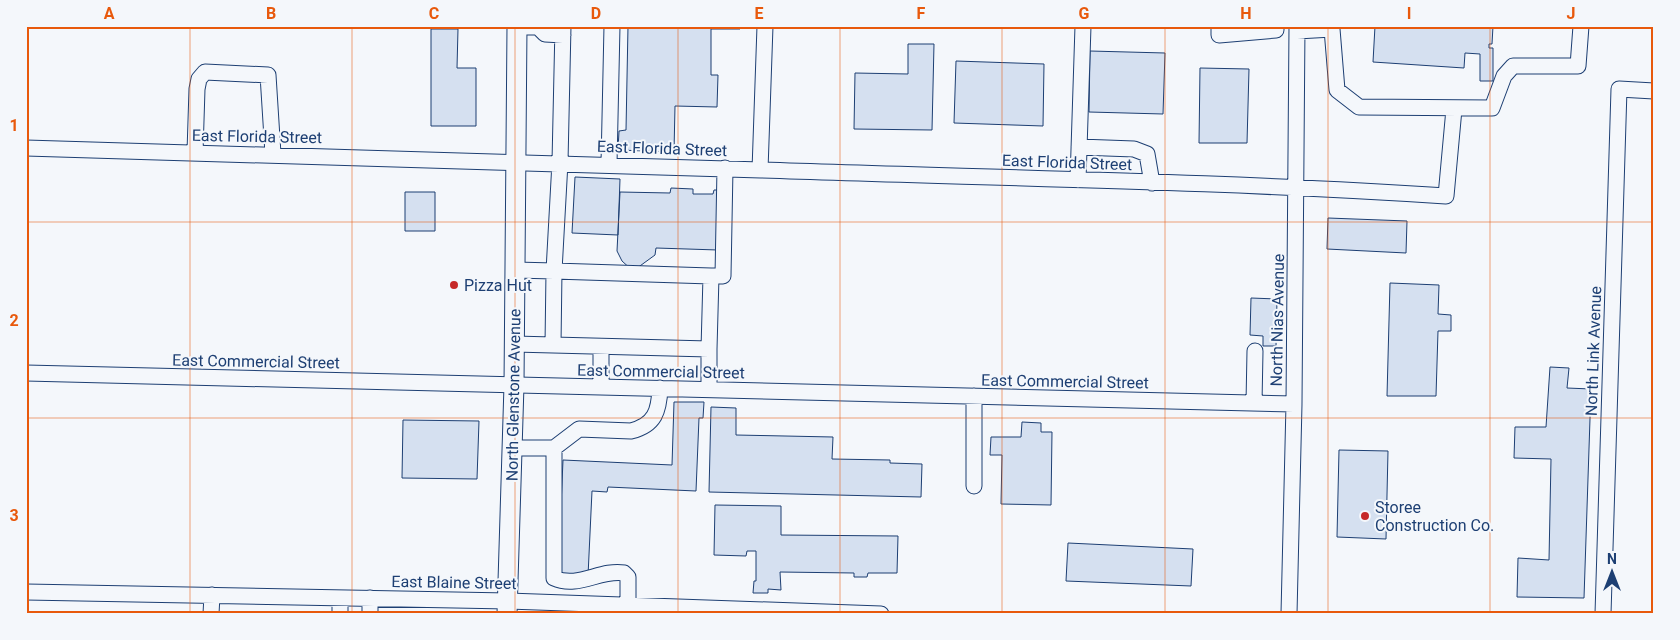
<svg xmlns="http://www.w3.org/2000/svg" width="1680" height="640" font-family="Roboto,sans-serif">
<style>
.building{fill:#d5e0f0;stroke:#1d3f73}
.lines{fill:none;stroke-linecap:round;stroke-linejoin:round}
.minor-casing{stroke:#1d3f73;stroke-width:17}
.major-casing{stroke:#1d3f73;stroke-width:21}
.minor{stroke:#f4f7fb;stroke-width:15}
.major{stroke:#f4f7fb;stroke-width:19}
.grid{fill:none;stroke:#e8590c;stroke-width:1;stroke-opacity:0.55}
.poi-dot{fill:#c62828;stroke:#f4f7fb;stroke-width:2}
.labels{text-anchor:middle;stroke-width:4;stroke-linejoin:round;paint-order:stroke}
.street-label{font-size:16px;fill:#1d3f73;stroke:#f4f7fb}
.poi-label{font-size:16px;fill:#1d3f73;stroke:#f4f7fb;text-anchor:start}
.neatline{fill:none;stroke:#e8590c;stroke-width:2}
.grid-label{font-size:16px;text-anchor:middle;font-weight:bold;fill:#e8590c}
</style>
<rect width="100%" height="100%" fill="#f4f7fb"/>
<path class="building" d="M 628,26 L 740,26 L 740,29 L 711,29 L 711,75 L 718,75 L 717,107 L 675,106 L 674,152 L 618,150 L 619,131 L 626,130 Z
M 1375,26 L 1493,26 L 1492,44 L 1489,44 L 1489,48 L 1493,48 L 1493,81 L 1480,81 L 1480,54 L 1465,53 L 1464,68 L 1373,62 Z
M 431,29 L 458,29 L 457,68 L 476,68 L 476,126 L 431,126 Z
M 908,44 L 934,44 L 932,130 L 854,129 L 855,73 L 908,74 Z
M 1090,51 L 1165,53 L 1163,114 L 1089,112 Z
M 956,61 L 1044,64 L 1043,126 L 954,123 Z
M 1200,68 L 1249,69 L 1247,143 L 1199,143 Z
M 575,177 L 620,179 L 618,235 L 572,233 Z
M 671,188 L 693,189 L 693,194 L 713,194 L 714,190 L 719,190 L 718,250 L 656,248 L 655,255 L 633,271 L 622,261 L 617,251 L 620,192 L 670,193 Z
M 405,192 L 435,192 L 435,231 L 405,231 Z
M 1328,218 L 1407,221 L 1406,253 L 1327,249 Z
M 1390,283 L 1439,285 L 1438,314 L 1451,315 L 1451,331 L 1438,331 L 1436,396 L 1387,396 Z
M 1251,298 L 1277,299 L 1276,346 L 1263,346 L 1263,336 L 1250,335 Z
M 1550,367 L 1569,368 L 1567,388 L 1591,389 L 1584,598 L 1517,597 L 1518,558 L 1549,560 L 1551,459 L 1514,458 L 1515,427 L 1546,427 Z
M 674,402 L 704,402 L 703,418 L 699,418 L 696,491 L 608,487 L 607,492 L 592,491 L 588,576 L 558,575 L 563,460 L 672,465 Z
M 711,407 L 736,408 L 736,435 L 833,437 L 832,459 L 890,460 L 890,463 L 922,464 L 921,497 L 709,492 Z
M 403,420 L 479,421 L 477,479 L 402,478 Z
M 1022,422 L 1041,423 L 1041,432 L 1052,432 L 1051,505 L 1001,504 L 1002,455 L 990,455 L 991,437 L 1021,437 Z
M 1339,450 L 1388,451 L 1386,539 L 1337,537 Z
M 715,505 L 781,506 L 781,535 L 898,536 L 897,573 L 868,573 L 867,577 L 854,577 L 854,573 L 780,572 L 781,590 L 768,589 L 768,593 L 753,593 L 754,581 L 756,581 L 756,551 L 747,551 L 746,556 L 714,555 Z
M 1068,543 L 1193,549 L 1191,586 L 1066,581 Z"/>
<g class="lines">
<g class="minor-casing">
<path id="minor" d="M 1219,26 L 1219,35 L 1276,30 L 1276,26
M 517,27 L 538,27 L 545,34 L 563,35
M 1332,29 L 1337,90 L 1359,107 L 1492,108 L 1504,76 L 1513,66 L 1578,66 L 1581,26
M 1297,31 L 1332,29 L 1332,26
M 1079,147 L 1134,149 L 1147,154 L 1152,183
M 26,148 C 271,154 516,161 761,170 C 989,178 1218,181 1446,196 L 1454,109
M 195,152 L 197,89 L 199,79 L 205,72 L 268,75 L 273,154
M 609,164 L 612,26
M 760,170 L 765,26
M 1078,180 L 1083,26
M 515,270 L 554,271 L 560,162 L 563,26
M 514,344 L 553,345 L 554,271 L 711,276
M 553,345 L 709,349 L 709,389
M 709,349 L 711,276 L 723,276 L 725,168
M 26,373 L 1294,404
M 601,387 L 601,347
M 1254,403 L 1255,351
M 512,448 L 554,448 L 579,429 L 631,431 C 655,425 659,411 660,388
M 554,448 L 554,578 C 578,589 600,569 624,573 L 628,577 L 628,605
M 974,486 L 974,396
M 26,592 L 508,601 L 881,614
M 340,598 L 340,614
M 370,598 L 370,614
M 211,614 L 212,595
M 1289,614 L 1294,404 L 1297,26
M 1603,614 L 1619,89 L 1654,91"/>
</g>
<g class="major-casing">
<path id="major" d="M 507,614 L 514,385 L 517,26"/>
</g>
<use href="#minor" class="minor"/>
<use href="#major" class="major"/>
</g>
<path class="grid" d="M 190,26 L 190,614M 352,26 L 352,614M 515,26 L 515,614M 678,26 L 678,614M 840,26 L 840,614M 1002,26 L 1002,614M 1165,26 L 1165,614M 1328,26 L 1328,614M 1490,26 L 1490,614M 26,222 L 1654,222M 26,418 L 1654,418"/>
<g class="poi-dot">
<circle cx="454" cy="285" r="5"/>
<circle cx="1365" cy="516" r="5"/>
</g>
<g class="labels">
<g class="street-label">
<text transform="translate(257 136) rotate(1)" y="6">East Florida Street</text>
<text transform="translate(662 148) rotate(2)" y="6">East Florida Street</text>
<text transform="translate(1067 162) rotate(2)" y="6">East Florida Street</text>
<text transform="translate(1277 320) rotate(-89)" y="6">North Nias Avenue</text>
<text transform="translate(1593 351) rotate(-88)" y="6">North Link Avenue</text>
<text transform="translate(256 361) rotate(1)" y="6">East Commercial Street</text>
<text transform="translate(661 371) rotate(1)" y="6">East Commercial Street</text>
<text transform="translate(1065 381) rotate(1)" y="6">East Commercial Street</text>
<text transform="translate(513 395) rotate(-89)" y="6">North Glenstone Avenue</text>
<text transform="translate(454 582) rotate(1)" y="6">East Blaine Street</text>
</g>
<g class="poi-label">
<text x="464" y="291">Pizza Hut</text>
<text x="1375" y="513">Storee<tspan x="1375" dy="18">Construction Co.</tspan></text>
</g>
</g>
<rect width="1680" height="640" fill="none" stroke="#f4f7fb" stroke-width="55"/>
<g transform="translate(1612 572)" stroke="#f4f7fb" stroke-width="4" paint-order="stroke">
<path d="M0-4L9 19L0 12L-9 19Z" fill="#1d3f73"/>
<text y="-8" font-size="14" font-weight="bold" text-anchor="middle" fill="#1d3f73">N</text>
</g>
<rect x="28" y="28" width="1624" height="584" class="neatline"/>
<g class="grid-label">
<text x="109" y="19">A</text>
<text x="271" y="19">B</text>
<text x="434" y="19">C</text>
<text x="596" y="19">D</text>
<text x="759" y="19">E</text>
<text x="921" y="19">F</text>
<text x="1084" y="19">G</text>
<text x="1246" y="19">H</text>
<text x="1409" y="19">I</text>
<text x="1571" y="19">J</text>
<text x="14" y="131">1</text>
<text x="14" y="326">2</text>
<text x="14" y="521">3</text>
</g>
</svg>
